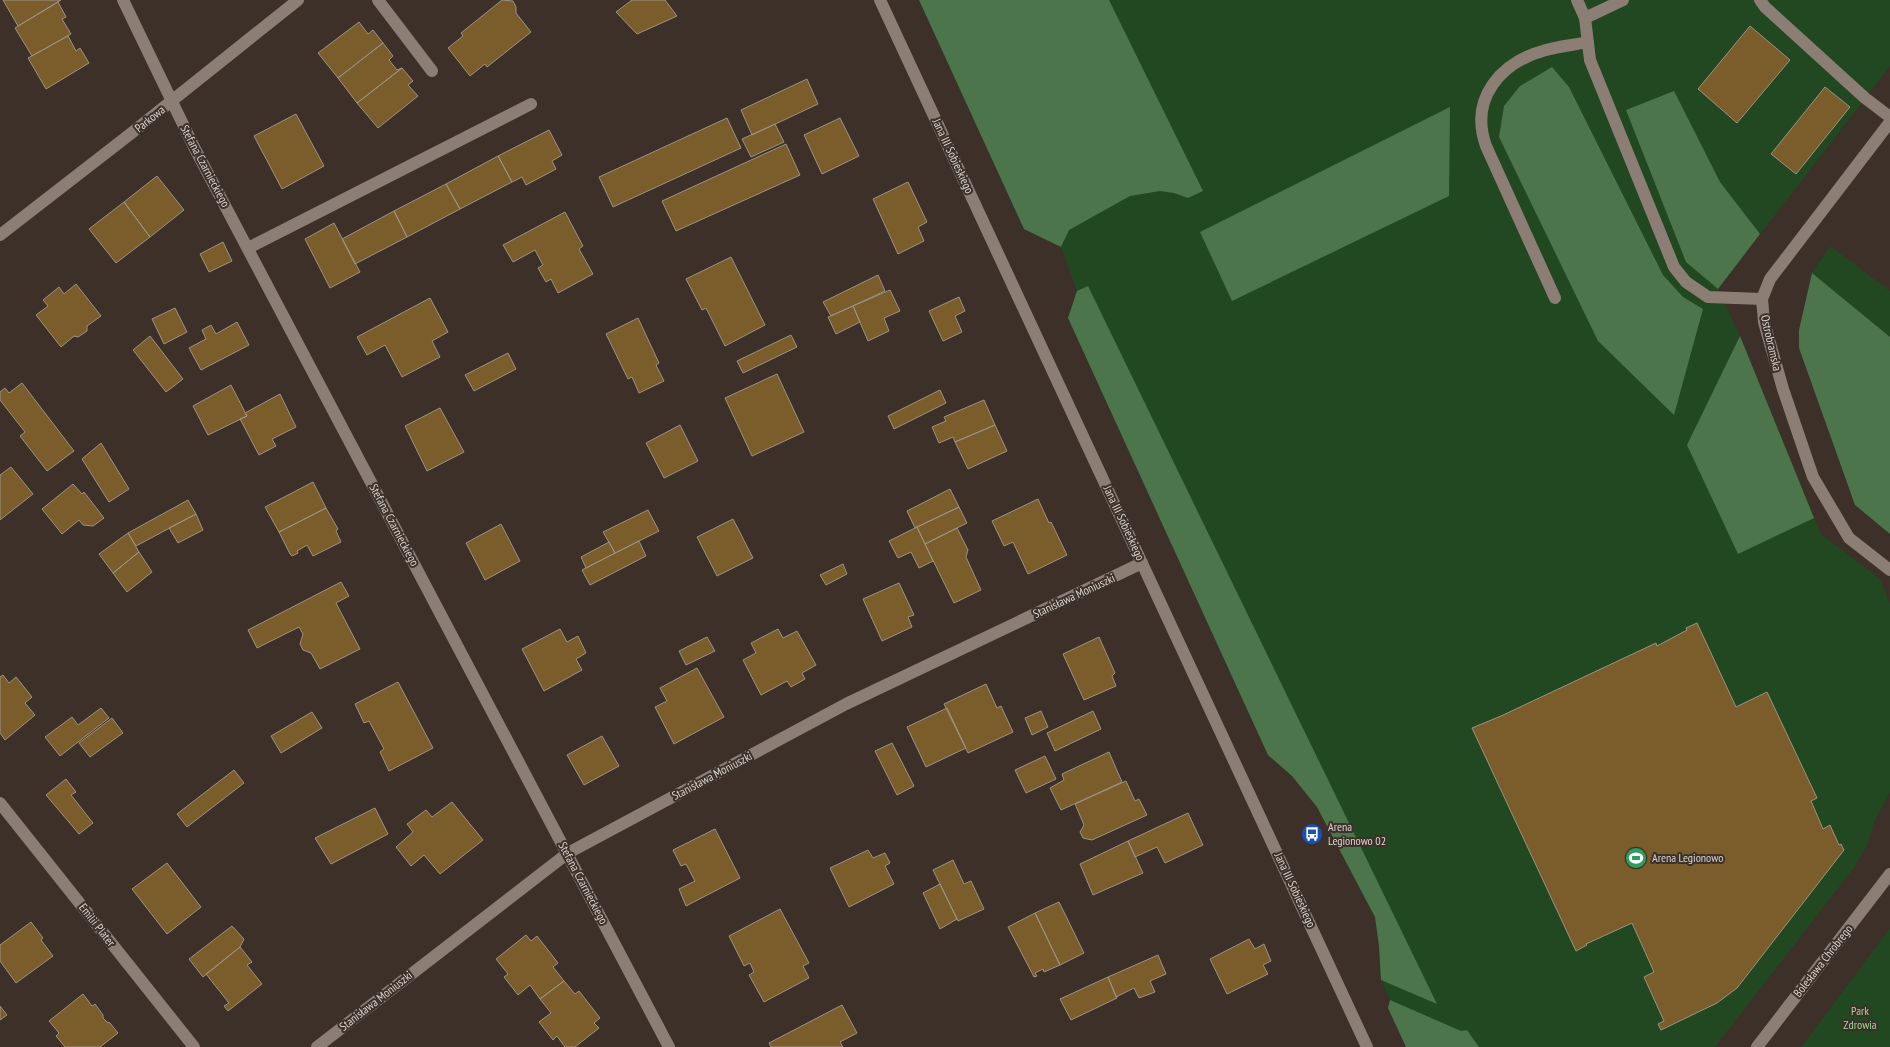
<svg xmlns="http://www.w3.org/2000/svg" width="1890" height="1047" font-family="'PT Sans Narrow',sans-serif">
<style>
.green{fill:#214821}
.forest{fill:#4d754c}
.building{fill:#7b5c2b;stroke:#9c9386}
.lines{fill:none;stroke-linecap:round;stroke-linejoin:round}
.service{stroke:#8c7d75;stroke-width:12}
.minor{stroke:#8c7d75;stroke-width:12}
.tertiary{stroke:#8c7d75;stroke-width:12}
.labels{text-anchor:middle;stroke-width:4;stroke-linejoin:round;paint-order:stroke}
.street-label{font-size:12px;fill:#ddd5d0;stroke:#3c3029}
.poi-label{font-size:12px;fill:#ddd5d0;stroke:#3c3029;text-anchor:start}
.park-label{font-size:12px;fill:#9cd999;stroke:#3c3029}
</style>
<rect width="100%" height="100%" fill="#3c3029"/>
<path class="green" d="M 919,0 L 1890,0 L 1890,66 L 1718,289 L 1740,336 L 1821,534 L 1880,579 L 1890,604 L 1890,792 L 1874,822 L 1868,844 L 1853,869 L 1715,1047 L 1406,1047 L 1388,1008 L 1390,1000 L 1381,980 L 1379,946 L 1375,917 L 1317,807 L 1292,776 L 1268,755 L 1068,318 L 1077,291 L 1061,247 L 1024,229 Z
M 1830,246 L 1890,291 L 1890,337 L 1812,273 Z
M 1890,928 L 1890,1047 L 1801,1047 Z"/>
<path class="forest" d="M 919,0 L 1109,0 L 1203,191 L 1188,198 L 1174,193 L 1160,191 L 1130,196 L 1069,230 L 1061,247 L 1024,229 Z
M 1552,67 L 1569,87 L 1663,275 L 1683,297 L 1703,309 L 1674,415 L 1598,341 L 1499,137 L 1504,106 L 1520,86 Z
M 1674,91 L 1720,182 L 1760,234 L 1718,289 L 1686,262 L 1626,110 Z
M 1450,107 L 1449,196 L 1232,301 L 1200,232 Z
M 1812,273 L 1890,337 L 1890,534 L 1855,505 L 1799,348 L 1799,330 Z
M 1088,286 L 1437,1004 L 1381,980 L 1379,946 L 1375,917 L 1317,807 L 1292,776 L 1268,755 L 1068,318 L 1077,291 Z
M 1740,336 L 1814,518 L 1738,554 L 1687,445 Z
M 1390,1000 L 1461,1031 L 1467,1030 L 1479,1047 L 1406,1047 L 1388,1008 Z"/>
<path class="building" d="M 3,0 L 61,0 L 18,26 Z
M 502,0 L 513,1 L 516,7 L 516,13 L 531,32 L 487,67 L 485,64 L 470,76 L 448,48 L 463,36 L 461,33 Z
M 632,0 L 665,0 L 677,16 L 637,34 L 616,12 Z
M 58,2 L 66,17 L 62,19 L 71,34 L 32,56 L 15,28 Z
M 359,22 L 368,34 L 373,30 L 383,43 L 338,78 L 318,53 Z
M 1750,26 L 1790,60 L 1737,123 L 1698,89 Z
M 68,36 L 76,51 L 80,48 L 89,63 L 46,89 L 28,58 Z
M 383,43 L 393,56 L 389,60 L 397,70 L 402,68 L 357,103 L 338,78 Z
M 402,68 L 413,81 L 408,85 L 418,96 L 378,128 L 357,103 Z
M 807,79 L 818,104 L 752,135 L 741,110 Z
M 1825,87 L 1850,107 L 1796,174 L 1771,154 Z
M 296,114 L 324,166 L 282,189 L 254,136 Z
M 727,118 L 741,148 L 613,207 L 599,177 Z
M 840,118 L 859,156 L 822,174 L 804,135 Z
M 775,124 L 784,142 L 751,157 L 742,139 Z
M 549,130 L 562,155 L 552,161 L 556,169 L 526,185 L 522,177 L 512,182 L 498,156 Z
M 786,144 L 800,175 L 676,231 L 662,201 Z
M 498,156 L 512,182 L 460,209 L 446,184 Z
M 157,176 L 184,210 L 150,237 L 124,202 Z
M 908,182 L 927,222 L 918,227 L 924,241 L 898,254 L 873,199 Z
M 446,184 L 460,209 L 407,237 L 394,211 Z
M 124,202 L 150,237 L 116,263 L 89,229 Z
M 394,211 L 407,237 L 355,264 L 342,239 Z
M 565,212 L 583,246 L 579,249 L 593,274 L 558,293 L 551,279 L 546,282 L 538,268 L 543,265 L 535,250 L 513,262 L 503,245 Z
M 334,223 L 360,272 L 330,288 L 305,239 Z
M 223,242 L 232,261 L 209,272 L 200,254 Z
M 731,257 L 765,325 L 725,346 L 706,308 L 702,310 L 686,279 Z
M 878,275 L 885,291 L 831,316 L 823,302 Z
M 76,284 L 101,316 L 87,326 L 87,331 L 78,337 L 74,336 L 61,347 L 36,315 L 48,306 L 43,300 L 59,287 L 64,294 Z
M 890,290 L 900,311 L 884,318 L 889,331 L 868,341 L 853,306 Z
M 959,297 L 965,311 L 955,316 L 962,332 L 943,341 L 929,311 Z
M 430,298 L 448,332 L 432,341 L 440,357 L 402,377 L 385,345 L 367,355 L 357,337 Z
M 853,306 L 860,322 L 836,334 L 828,317 Z
M 175,308 L 187,332 L 164,344 L 152,319 Z
M 638,318 L 659,363 L 656,365 L 664,381 L 639,393 L 632,377 L 628,379 L 606,334 Z
M 237,322 L 249,345 L 201,370 L 189,348 L 206,339 L 202,330 L 211,325 L 216,334 Z
M 791,335 L 797,347 L 743,373 L 737,361 Z
M 150,336 L 183,379 L 166,392 L 133,350 Z
M 508,353 L 516,369 L 474,391 L 465,375 Z
M 777,374 L 804,432 L 752,456 L 725,398 Z
M 22,383 L 74,451 L 47,471 L 20,436 L 25,432 L 0,400 L 0,392 L 5,388 L 9,393 Z
M 231,385 L 247,416 L 208,435 L 193,406 Z
M 940,390 L 946,403 L 894,429 L 888,416 Z
M 280,394 L 296,427 L 272,439 L 276,446 L 259,455 L 240,419 L 247,416 L 245,413 Z
M 984,400 L 995,425 L 955,442 L 953,437 L 939,443 L 932,427 L 946,421 L 944,417 Z
M 440,408 L 464,452 L 427,471 L 405,426 Z
M 680,425 L 698,461 L 664,478 L 646,443 Z
M 995,425 L 1007,451 L 968,469 L 955,442 Z
M 101,443 L 129,489 L 109,502 L 82,459 Z
M 11,467 L 33,494 L 0,520 L 0,475 Z
M 313,482 L 326,508 L 279,532 L 265,507 Z
M 73,484 L 82,494 L 84,492 L 104,518 L 93,526 L 83,525 L 79,520 L 62,534 L 42,509 Z
M 950,489 L 959,507 L 915,528 L 907,511 Z
M 1038,499 L 1049,523 L 1051,522 L 1067,555 L 1028,574 L 1013,542 L 1004,546 L 992,521 Z
M 188,500 L 196,514 L 136,546 L 128,533 Z
M 959,507 L 967,523 L 925,544 L 917,527 Z
M 326,508 L 338,529 L 336,531 L 341,542 L 313,556 L 307,545 L 297,551 L 298,553 L 292,556 L 290,554 L 279,532 Z
M 648,510 L 659,531 L 615,553 L 603,532 Z
M 196,514 L 203,530 L 178,543 L 169,528 Z
M 733,519 L 753,558 L 717,576 L 697,537 Z
M 501,524 L 520,561 L 485,580 L 466,543 Z
M 917,527 L 933,561 L 919,568 L 911,552 L 898,558 L 889,541 Z
M 957,528 L 968,550 L 966,557 L 981,590 L 954,603 L 925,544 Z
M 128,533 L 139,552 L 113,573 L 99,554 Z
M 639,541 L 646,556 L 590,585 L 582,570 Z
M 609,542 L 615,553 L 586,568 L 581,557 Z
M 139,552 L 152,572 L 127,592 L 113,573 Z
M 843,564 L 847,574 L 826,585 L 820,575 Z
M 341,582 L 349,596 L 336,603 L 360,649 L 320,669 L 311,653 L 303,650 L 300,644 L 303,634 L 299,627 L 257,648 L 248,630 Z
M 899,583 L 914,615 L 908,617 L 912,627 L 882,641 L 863,599 Z
M 1697,623 L 1736,707 L 1767,692 L 1817,798 L 1811,801 L 1823,829 L 1830,825 L 1839,845 L 1841,844 L 1844,850 L 1737,988 L 1717,1003 L 1661,1030 L 1658,1024 L 1664,1021 L 1644,977 L 1654,972 L 1632,923 L 1586,944 L 1587,945 L 1576,951 L 1472,728 L 1501,716 L 1656,643 L 1657,646 L 1687,630 L 1686,628 Z
M 560,629 L 567,642 L 578,636 L 586,653 L 576,659 L 582,670 L 544,691 L 522,649 Z
M 778,629 L 783,638 L 797,631 L 816,665 L 802,673 L 805,679 L 791,687 L 787,681 L 761,695 L 743,660 L 756,653 L 751,643 Z
M 707,637 L 715,651 L 686,665 L 679,651 Z
M 1099,637 L 1115,673 L 1112,676 L 1116,686 L 1084,700 L 1063,654 Z
M 697,668 L 724,717 L 674,744 L 655,707 L 667,701 L 660,688 Z
M 3,675 L 9,683 L 16,677 L 32,697 L 25,703 L 35,715 L 5,740 L 0,733 L 0,677 Z
M 398,682 L 433,748 L 389,771 L 380,752 L 384,749 L 369,721 L 364,723 L 355,704 Z
M 986,684 L 997,708 L 1001,706 L 1013,732 L 968,753 L 944,704 Z
M 101,708 L 109,718 L 60,756 L 45,737 L 72,717 L 78,725 Z
M 947,708 L 966,748 L 926,767 L 907,727 Z
M 1041,711 L 1048,727 L 1032,735 L 1025,718 Z
M 1093,711 L 1101,729 L 1055,751 L 1047,733 Z
M 312,712 L 322,728 L 281,753 L 271,736 Z
M 112,718 L 123,733 L 90,757 L 79,743 Z
M 602,736 L 619,766 L 584,785 L 567,755 Z
M 892,743 L 914,786 L 897,795 L 875,751 Z
M 1109,752 L 1122,782 L 1061,810 L 1050,788 L 1064,780 L 1062,774 Z
M 1045,756 L 1056,779 L 1026,793 L 1015,770 Z
M 234,770 L 244,783 L 187,827 L 177,814 Z
M 66,779 L 76,792 L 71,795 L 93,823 L 79,834 L 46,795 Z
M 1126,781 L 1135,801 L 1139,799 L 1147,815 L 1092,840 L 1083,838 L 1080,832 L 1084,825 L 1075,804 Z
M 452,802 L 483,840 L 440,874 L 424,855 L 411,866 L 396,847 L 413,832 L 407,824 L 426,810 L 432,817 Z
M 375,808 L 388,834 L 331,864 L 315,838 Z
M 1188,813 L 1203,845 L 1165,863 L 1157,847 L 1135,857 L 1128,841 Z
M 715,829 L 740,878 L 686,906 L 679,889 L 695,881 L 686,864 L 681,866 L 673,850 Z
M 1128,841 L 1143,873 L 1093,895 L 1080,864 Z
M 868,850 L 873,858 L 885,853 L 890,863 L 885,866 L 894,884 L 849,907 L 830,868 Z
M 953,860 L 964,884 L 971,881 L 984,909 L 958,921 L 933,870 Z
M 167,863 L 201,907 L 167,934 L 132,889 Z
M 940,884 L 957,919 L 940,929 L 923,893 Z
M 1059,902 L 1084,953 L 1060,965 L 1035,913 Z
M 780,909 L 809,963 L 803,966 L 809,978 L 764,1002 L 749,975 L 754,972 L 750,963 L 744,966 L 729,936 Z
M 1035,913 L 1060,965 L 1044,972 L 1043,969 L 1035,973 L 1037,976 L 1034,977 L 1008,927 Z
M 31,922 L 43,938 L 41,940 L 53,956 L 16,983 L 0,961 L 0,945 Z
M 232,926 L 244,939 L 240,947 L 203,977 L 189,959 Z
M 526,935 L 531,941 L 537,936 L 558,963 L 553,967 L 564,981 L 540,999 L 530,985 L 518,995 L 504,977 L 508,974 L 496,959 Z
M 1249,939 L 1255,949 L 1264,944 L 1271,961 L 1263,965 L 1268,974 L 1227,994 L 1210,959 Z
M 240,947 L 252,962 L 247,965 L 262,984 L 228,1011 L 224,1006 L 229,1003 L 206,974 Z
M 1158,955 L 1166,974 L 1150,981 L 1155,992 L 1139,998 L 1134,988 L 1116,997 L 1108,977 Z
M 1108,977 L 1117,998 L 1071,1020 L 1060,999 Z
M 564,981 L 575,994 L 579,991 L 600,1018 L 594,1023 L 599,1028 L 575,1047 L 565,1047 L 557,1036 L 553,1040 L 539,1022 L 551,1013 L 540,999 Z
M 83,994 L 92,1006 L 95,1004 L 103,1015 L 103,1018 L 107,1022 L 110,1023 L 118,1033 L 100,1047 L 65,1047 L 56,1036 L 59,1033 L 49,1021 Z
M 842,1005 L 857,1033 L 840,1042 L 843,1047 L 771,1047 L 769,1043 Z
M 0,1006 L 7,1015 L 0,1020 Z"/>
<g class="lines">
<path class="service" d="M 378,0 L 432,71
M 1577,0 L 1585,18 L 1590,60 L 1674,267 L 1686,282 L 1708,297 L 1762,299
M 1760,0 L 1765,7 L 1865,98 L 1890,117
M 1585,18 L 1623,0
M 248,248 L 531,104
M 1555,298 L 1486,146 C 1469,98 1501,62 1546,50 C 1560,46 1574,45 1588,42"/>
<path class="minor" d="M 123,0 L 194,147 L 669,1047
M 1890,122 L 1783,262 L 1770,279 L 1762,299 L 1764,322 L 1783,389 L 1813,477 L 1849,538 L 1890,570
M 0,235 L 129,135 L 298,0
M 0,803 L 194,1047
M 317,1047 L 568,853 L 846,704 L 1142,563
M 1757,1047 L 1890,874"/>
<path class="tertiary" d="M 880,0 L 1367,1047"/>
</g>
<defs>
<g id="bus-disc" transform="scale(1.125)"><circle r="9.5" fill="#1a4fb4" stroke="#3c3029"/><path d="M-5-6H5V4H4V6H2V4H-2V6H-4V4H-5ZM-3.5-4V0h7V-4ZM-3.5 1.2v1.5H-2V1.2ZM2 1.2v1.5H3.5V1.2Z" fill="#fff"/></g>
<g id="stadium-disc" transform="scale(1.125)"><circle r="9.5" fill="#2e9e5b" stroke="#3c3029"/><path d="M0-5a6.5 5 0 1 0 0 10a6.5 5 0 1 0 0-10ZM-3.5-1.8h7v3.6h-7Z" fill="#fff"/></g>
</defs>
<g fill-rule="evenodd">
<use href="#bus-disc" x="1312" y="834"/>
<use href="#stadium-disc" x="1636" y="858"/>
</g>
<g class="labels">
<g class="street-label">
<text transform="translate(150 119) rotate(-39)" y="4">Parkowa</text>
<text transform="translate(953 156) rotate(65)" y="4">Jana III Sobieskiego</text>
<text transform="translate(205 166) rotate(62)" y="4">Stefana Czarnieckiego</text>
<text transform="translate(1771 343) rotate(77)" y="4">Ostrobramska</text>
<text transform="translate(1124 523) rotate(65)" y="4">Jana III Sobieskiego</text>
<text transform="translate(394 525) rotate(62)" y="4">Stefana Czarnieckiego</text>
<text transform="translate(1074 596) rotate(-25)" y="4">Stanisława Moniuszki</text>
<text transform="translate(712 776) rotate(-28)" y="4">Stanisława Moniuszki</text>
<text transform="translate(583 883) rotate(62)" y="4">Stefana Czarnieckiego</text>
<text transform="translate(1295 890) rotate(65)" y="4">Jana III Sobieskiego</text>
<text transform="translate(97 925) rotate(52)" y="4">Emilii Plater</text>
<text transform="translate(1823 961) rotate(-52)" y="4">Bolesława Chrobrego</text>
<text transform="translate(376 1001) rotate(-38)" y="4">Stanisława Moniuszki</text>
</g>
<g class="poi-label">
<text x="1328" y="831">Arena<tspan x="1328" dy="14">Legionowo 02</tspan></text>
<text x="1652" y="862">Arena Legionowo</text>
</g>
<g class="park-label">
<text x="1860" y="1015">Park<tspan x="1860" dy="14">Zdrowia</tspan></text>
</g>
</g>
</svg>
